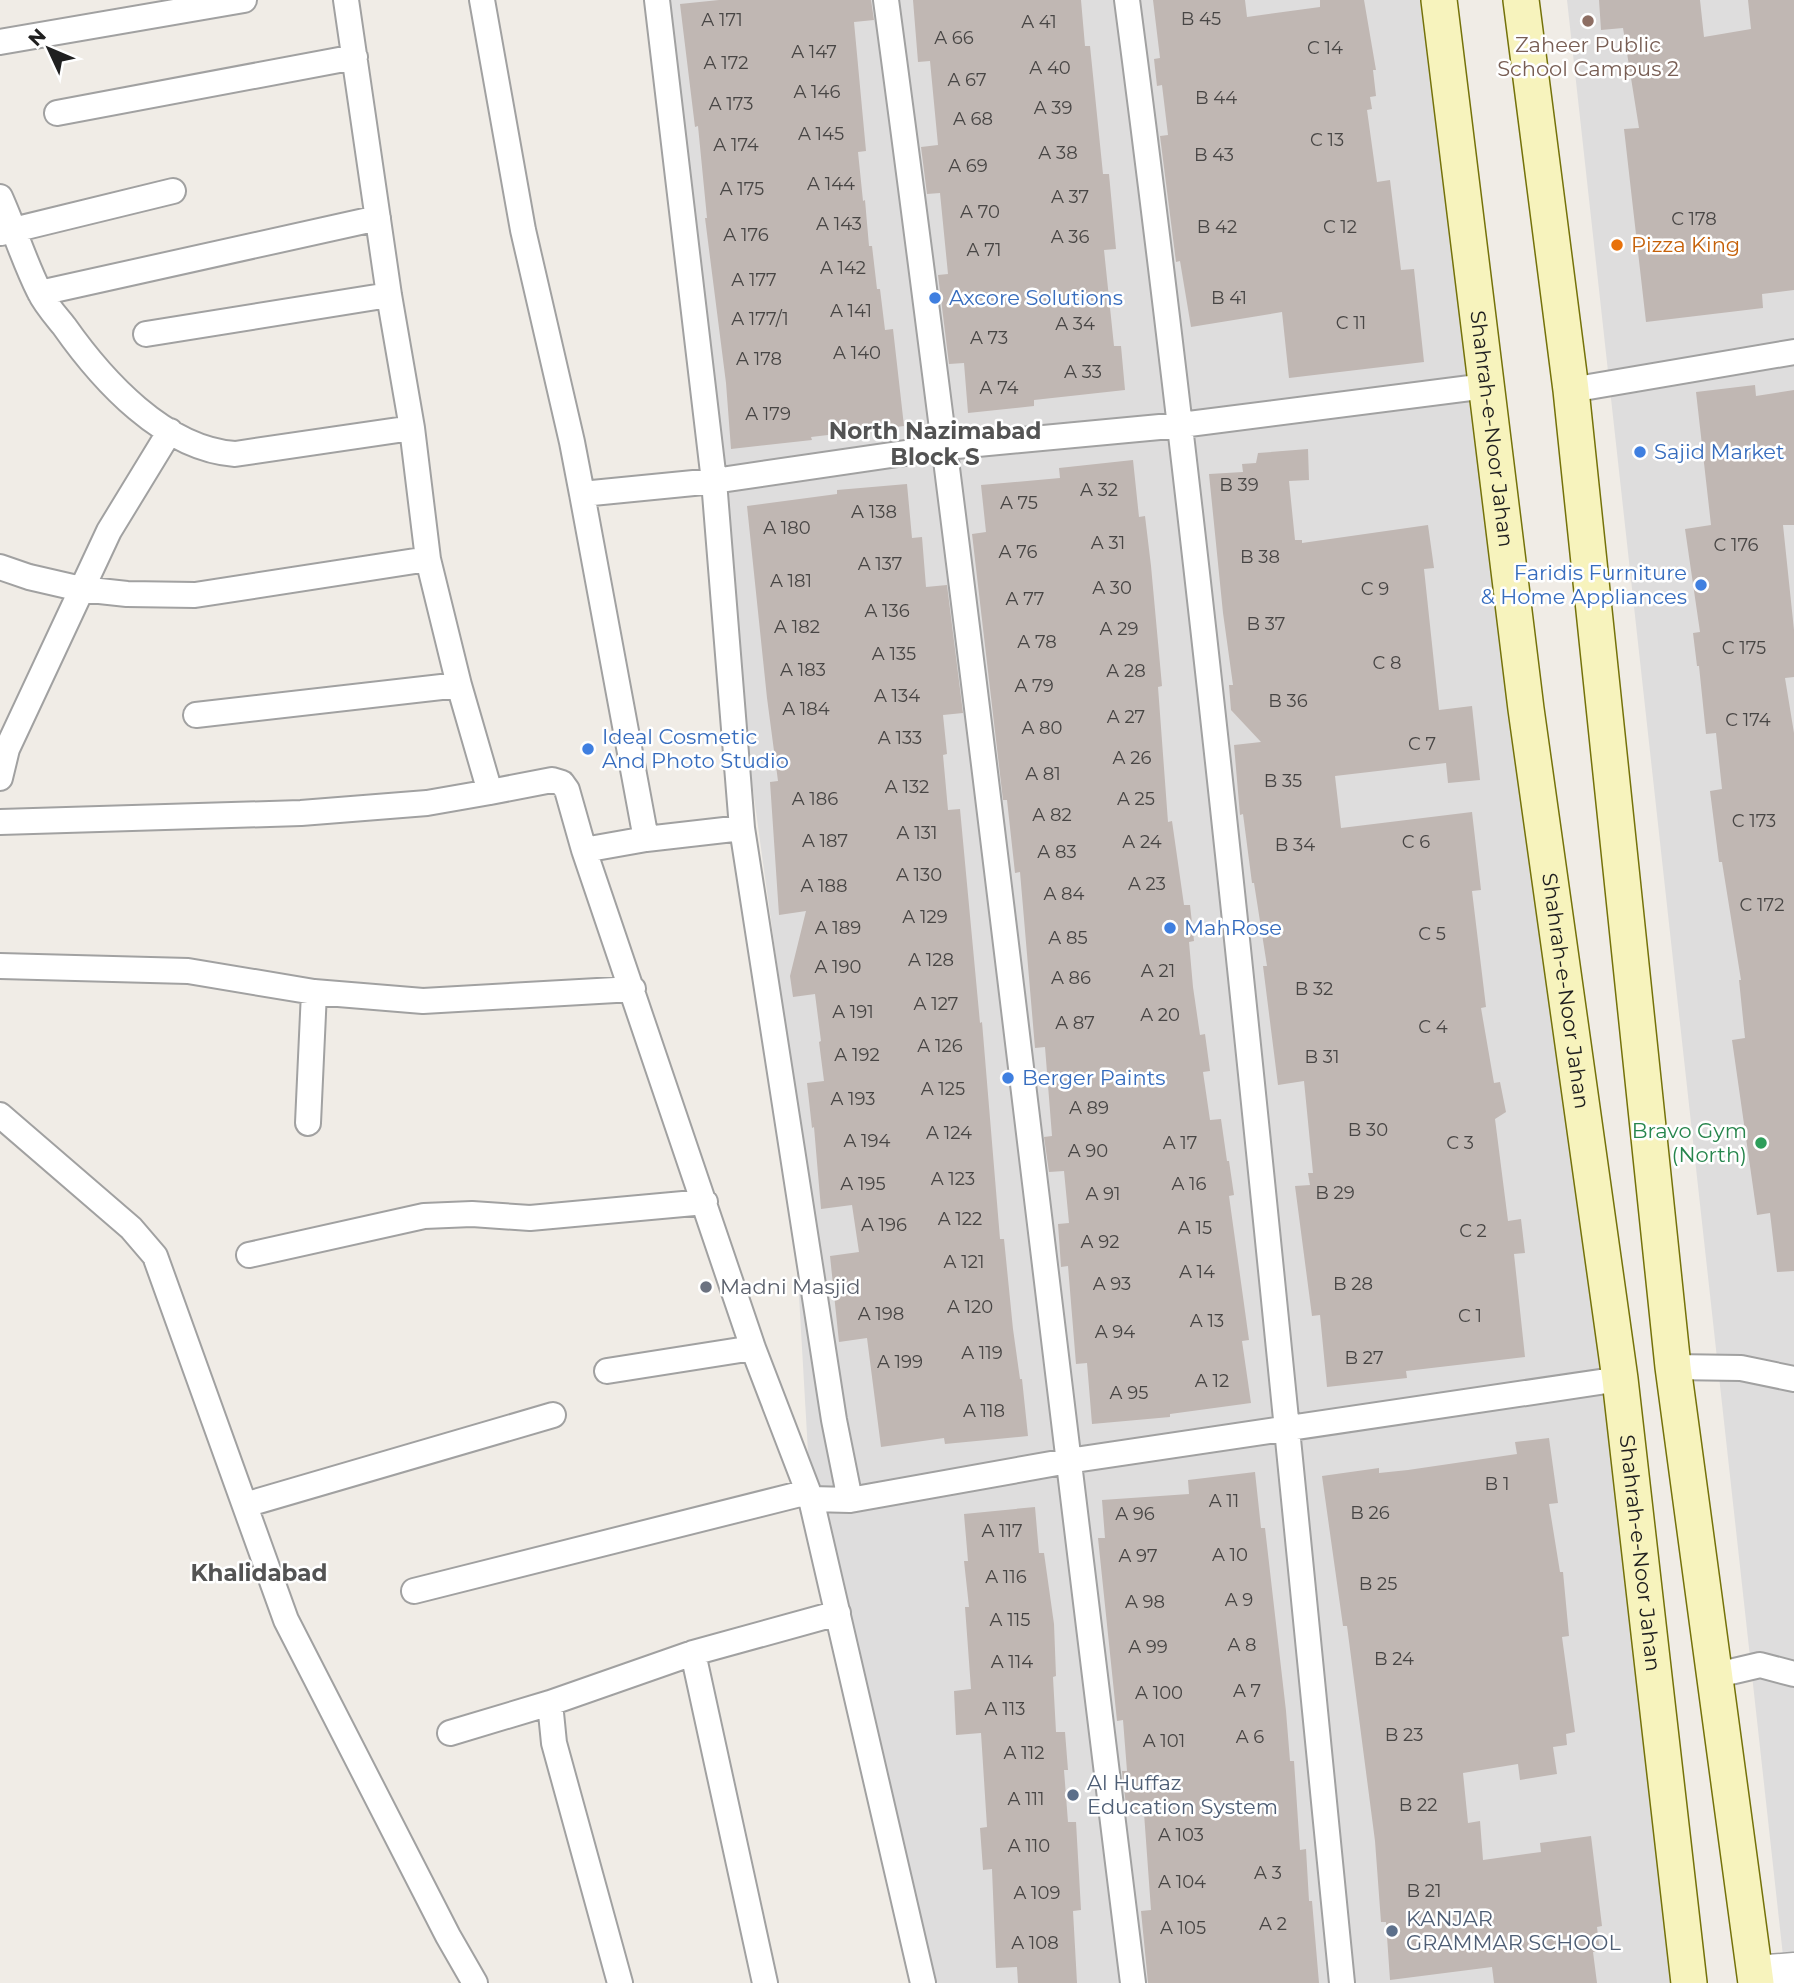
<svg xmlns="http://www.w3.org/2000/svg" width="1794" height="1983" font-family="Montserrat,sans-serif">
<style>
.residential{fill:#dedddd}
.building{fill:#c0b7b3}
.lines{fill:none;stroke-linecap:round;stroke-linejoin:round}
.minor-casing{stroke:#a1a1a1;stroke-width:28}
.tertiary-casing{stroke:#a1a1a1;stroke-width:35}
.secondary-casing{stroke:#74720a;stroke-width:38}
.minor{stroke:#fff;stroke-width:24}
.tertiary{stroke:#fff;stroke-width:32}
.secondary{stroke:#f7f3bd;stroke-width:35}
.education-dot{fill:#8d6e63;stroke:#fff;stroke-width:2.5}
.food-dot{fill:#e8710a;stroke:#fff;stroke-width:2.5}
.shop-dot{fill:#3f7fe0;stroke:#fff;stroke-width:2.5}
.leisure-dot{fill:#2e9e5b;stroke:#fff;stroke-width:2.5}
.worship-dot{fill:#6b7280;stroke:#fff;stroke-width:2.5}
.service-dot{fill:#5c6f8a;stroke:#fff;stroke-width:2.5}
.labels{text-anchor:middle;stroke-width:5;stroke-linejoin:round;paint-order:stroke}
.number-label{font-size:18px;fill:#484645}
.education-label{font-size:21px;fill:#785e54;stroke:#fff}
.food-label{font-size:21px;fill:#c56008;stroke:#fff;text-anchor:start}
.shop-label{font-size:21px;fill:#366cbe;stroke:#fff;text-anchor:start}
.street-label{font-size:21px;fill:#202020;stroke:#fff}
.leisure-label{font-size:21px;fill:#27864d;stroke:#fff;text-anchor:end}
.worship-label{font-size:21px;fill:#5b616d;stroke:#fff;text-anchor:start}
.service-label{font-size:21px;fill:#4e5e75;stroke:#fff;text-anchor:start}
.neighbourhood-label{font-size:23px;font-weight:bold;fill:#535353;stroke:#fff}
</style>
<rect width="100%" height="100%" fill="#f0ece6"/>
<path class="residential" d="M 654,0 L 1441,0 L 1682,1983 L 923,1983 L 811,1504 L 782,1001 L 711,484 Z
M 1567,0 L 1794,0 L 1794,1983 L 1786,1983 Z"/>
<path class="building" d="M 719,0 L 871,0 L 874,20 L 854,22 L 866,151 L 858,152 L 863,201 L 865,200 L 869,246 L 872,246 L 877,289 L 880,289 L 885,330 L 893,329 L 904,426 L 811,437 L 812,440 L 731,449 L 726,383 L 705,218 L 707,218 L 698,126 L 695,127 L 680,4 Z
M 913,0 L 1081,0 L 1085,46 L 1090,46 L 1103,174 L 1109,174 L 1116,249 L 1104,250 L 1114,346 L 1121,346 L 1125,390 L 1034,400 L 1034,406 L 968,413 L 964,363 L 949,364 L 938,275 L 948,274 L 940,193 L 927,194 L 921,147 L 938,145 L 930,61 L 918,62 Z
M 1153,0 L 1245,0 L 1247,17 L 1320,7 L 1320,0 L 1364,0 L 1376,70 L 1373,70 L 1376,96 L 1370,97 L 1372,109 L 1367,110 L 1377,182 L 1390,180 L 1401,270 L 1414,269 L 1424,362 L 1289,378 L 1282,312 L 1191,327 L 1180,261 L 1176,262 L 1160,136 L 1168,135 L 1162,85 L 1157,86 L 1154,59 L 1160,58 Z
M 1599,0 L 1700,0 L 1704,37 L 1751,29 L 1748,0 L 1794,0 L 1794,290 L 1762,294 L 1763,308 L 1646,322 L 1624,129 L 1639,128 L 1623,28 L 1601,30 Z
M 1755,385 L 1756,396 L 1794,390 L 1794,525 L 1783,525 L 1794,630 L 1794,677 L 1785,678 L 1794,733 L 1794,1271 L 1777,1272 L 1770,1213 L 1757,1215 L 1732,1040 L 1745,1038 L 1739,980 L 1741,980 L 1722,862 L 1719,862 L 1710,791 L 1722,789 L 1716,733 L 1706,734 L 1699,666 L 1697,666 L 1693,633 L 1700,632 L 1685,529 L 1711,525 L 1696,392 Z
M 1308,449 L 1309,480 L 1289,481 L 1295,540 L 1302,540 L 1302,543 L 1428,525 L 1434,568 L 1424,569 L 1439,710 L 1472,706 L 1480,780 L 1448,783 L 1446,763 L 1335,776 L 1341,828 L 1472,812 L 1481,890 L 1472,891 L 1486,1007 L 1481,1008 L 1494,1083 L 1500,1082 L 1506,1112 L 1495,1119 L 1508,1221 L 1521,1219 L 1525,1253 L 1514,1254 L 1525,1357 L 1406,1371 L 1407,1378 L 1327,1387 L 1320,1315 L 1312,1316 L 1295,1186 L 1310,1185 L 1308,1173 L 1313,1173 L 1304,1081 L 1278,1085 L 1263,966 L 1267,966 L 1254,883 L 1252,883 L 1243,814 L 1240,815 L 1234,745 L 1261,742 L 1231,710 L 1229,685 L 1233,685 L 1223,613 L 1209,474 L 1243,472 L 1242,464 L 1256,463 L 1258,453 Z
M 1133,460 L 1139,517 L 1145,516 L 1151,566 L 1162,686 L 1158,687 L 1168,822 L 1172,821 L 1184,905 L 1190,905 L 1194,941 L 1189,942 L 1193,987 L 1200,1035 L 1205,1034 L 1210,1071 L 1203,1072 L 1210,1120 L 1221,1119 L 1227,1161 L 1229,1161 L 1234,1195 L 1229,1196 L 1249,1340 L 1242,1341 L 1251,1403 L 1170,1414 L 1170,1417 L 1092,1424 L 1087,1363 L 1076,1364 L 1068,1266 L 1061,1267 L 1058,1224 L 1069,1223 L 1064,1171 L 1049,1172 L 1044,1137 L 1052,1136 L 1045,1047 L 1035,1048 L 1020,872 L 1015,873 L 1007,800 L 1003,800 L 972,534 L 986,532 L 981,485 L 1060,478 L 1059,468 Z
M 907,484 L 912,538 L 922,537 L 926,587 L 947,585 L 963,713 L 943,715 L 947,754 L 943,755 L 948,810 L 960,809 L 980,1023 L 982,1022 L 1000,1239 L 1004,1239 L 1013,1329 L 1020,1379 L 1022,1379 L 1028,1436 L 945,1444 L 944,1438 L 881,1447 L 867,1338 L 839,1342 L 830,1256 L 859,1252 L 852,1205 L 821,1209 L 814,1127 L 812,1128 L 807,1083 L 824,1081 L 819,1042 L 821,1041 L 815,994 L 793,997 L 790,976 L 806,911 L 779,915 L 770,782 L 778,781 L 767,698 L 747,506 L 837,494 L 837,490 Z
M 1549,1438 L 1558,1503 L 1549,1504 L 1560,1572 L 1563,1572 L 1569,1636 L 1562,1637 L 1575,1732 L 1566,1734 L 1567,1745 L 1553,1747 L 1557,1774 L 1520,1780 L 1518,1764 L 1463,1773 L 1468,1823 L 1480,1821 L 1483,1860 L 1541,1852 L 1540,1843 L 1591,1836 L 1602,1926 L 1597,1927 L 1600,1952 L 1593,1952 L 1597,1983 L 1494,1983 L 1492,1967 L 1390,1980 L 1386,1922 L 1381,1922 L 1375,1841 L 1347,1626 L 1343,1626 L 1322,1476 L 1379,1468 L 1379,1473 L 1408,1470 L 1517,1454 L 1515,1442 Z
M 1255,1472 L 1261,1528 L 1265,1528 L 1286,1711 L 1290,1761 L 1294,1761 L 1300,1850 L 1306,1849 L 1309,1901 L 1312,1901 L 1319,1983 L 1148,1983 L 1141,1911 L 1151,1910 L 1144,1813 L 1127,1814 L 1122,1771 L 1127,1771 L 1123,1720 L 1117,1721 L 1098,1538 L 1105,1538 L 1102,1500 L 1189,1494 L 1188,1480 Z
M 1035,1507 L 1039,1553 L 1044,1553 L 1054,1624 L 1056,1676 L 1053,1677 L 1056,1732 L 1065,1732 L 1068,1770 L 1064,1770 L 1068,1822 L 1076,1822 L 1081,1910 L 1073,1911 L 1077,1983 L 1018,1983 L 1017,1967 L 996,1968 L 992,1869 L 983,1870 L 980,1828 L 987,1827 L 981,1733 L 956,1735 L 954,1691 L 971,1689 L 965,1607 L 969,1607 L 964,1561 L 968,1561 L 964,1514 Z"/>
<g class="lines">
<g class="minor-casing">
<path id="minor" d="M 346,0 L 389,295 L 412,428 L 428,559 L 459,685 L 490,792 L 552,780 L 562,783 L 567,790 L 584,850 L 753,1348 L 811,1499 L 923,1983
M 482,0 L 523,230 L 572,442 L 582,494 L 714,481 L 946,447 L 1181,425 L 1486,386
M 657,0 L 714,481 L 742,828 L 834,1420 L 850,1500
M 886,0 C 975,660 1050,1322 1133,1983
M 1127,0 C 1214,659 1276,1321 1342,1983
M 0,42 L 244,0
M 57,113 L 355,57
M 0,197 C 14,228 24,261 39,291 C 45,304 55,315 64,326 C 102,380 164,449 235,454 L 412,428
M 1,233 L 173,191
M 40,293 L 378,218
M 146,334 L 389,295
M 1571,390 L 1794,352
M 582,494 L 646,839 L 742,828
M 0,567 L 29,577 L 81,589 L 127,594 L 195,595 L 428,559
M 196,715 L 459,685
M 0,778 L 7,749 L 109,531 L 170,431
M 0,822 L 301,813 L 427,803 L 490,792
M 584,850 L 646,839
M 0,966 L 188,971 L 314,992 L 423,1001 L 633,989
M 0,1115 L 131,1228 L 155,1256 L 286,1620 L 448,1936 L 475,1983
M 308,1123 L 314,992
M 249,1255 L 424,1216 L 472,1214 L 530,1218 L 705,1202
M 1673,1367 L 1741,1368 L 1794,1379
M 607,1371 L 753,1348
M 811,1499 L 850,1500 L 1068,1461 L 1620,1379
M 245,1505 L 553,1415
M 414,1591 L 808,1492
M 693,1653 L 765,1983
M 1713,1676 L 1760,1665 L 1794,1674
M 450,1733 L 550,1703
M 620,1983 L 554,1743 L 550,1703 L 693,1653 L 838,1613"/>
</g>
<g class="tertiary-casing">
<path id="tertiary" d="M 1754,1972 L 1794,1969"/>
</g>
<g class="secondary-casing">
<g id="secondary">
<path id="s1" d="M 1439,0 L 1526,709 L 1620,1379 L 1689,1983"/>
<path d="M 1521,0 L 1571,390 L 1673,1367 L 1756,1983"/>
</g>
</g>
<use href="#minor" class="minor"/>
<use href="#tertiary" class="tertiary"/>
<use href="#secondary" class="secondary"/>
</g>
<circle class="education-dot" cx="1588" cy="21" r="7"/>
<circle class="food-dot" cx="1617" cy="245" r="7"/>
<g class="shop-dot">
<circle cx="935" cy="298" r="7"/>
<circle cx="1640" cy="452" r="7"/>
<circle cx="1701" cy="585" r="7"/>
<circle cx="588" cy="749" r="7"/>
<circle cx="1170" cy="928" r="7"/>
<circle cx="1008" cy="1078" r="7"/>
</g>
<circle class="leisure-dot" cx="1761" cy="1143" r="7"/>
<circle class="worship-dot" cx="706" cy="1287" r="7"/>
<g class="service-dot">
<circle cx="1073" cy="1795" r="7"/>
<circle cx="1392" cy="1931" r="7"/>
</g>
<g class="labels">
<g class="number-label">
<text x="1201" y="25">B 45</text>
<text x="722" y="26">A 171</text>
<text x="1039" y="28">A 41</text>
<text x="954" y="44">A 66</text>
<text x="1325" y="54">C 14</text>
<text x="814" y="58">A 147</text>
<text x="726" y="69">A 172</text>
<text x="1050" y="74">A 40</text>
<text x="967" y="86">A 67</text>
<text x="817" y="98">A 146</text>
<text x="1216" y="104">B 44</text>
<text x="731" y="110">A 173</text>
<text x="1053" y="114">A 39</text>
<text x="973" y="125">A 68</text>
<text x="821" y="140">A 145</text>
<text x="1327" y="146">C 13</text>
<text x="736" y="151">A 174</text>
<text x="1058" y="159">A 38</text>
<text x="1214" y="161">B 43</text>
<text x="968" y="172">A 69</text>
<text x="831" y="190">A 144</text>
<text x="742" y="195">A 175</text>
<text x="1070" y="203">A 37</text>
<text x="980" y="218">A 70</text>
<text x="1694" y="225">C 178</text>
<text x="839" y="230">A 143</text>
<text x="1217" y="233">B 42</text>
<text x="1340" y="233">C 12</text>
<text x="746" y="241">A 176</text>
<text x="1070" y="243">A 36</text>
<text x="984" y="256">A 71</text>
<text x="843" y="274">A 142</text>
<text x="754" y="286">A 177</text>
<text x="1229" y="304">B 41</text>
<text x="851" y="317">A 141</text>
<text x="760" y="325">A 177/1</text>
<text x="1351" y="329">C 11</text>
<text x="1075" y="330">A 34</text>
<text x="989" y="344">A 73</text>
<text x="857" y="359">A 140</text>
<text x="759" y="365">A 178</text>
<text x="1083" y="378">A 33</text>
<text x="999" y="394">A 74</text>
<text x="768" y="420">A 179</text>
<text x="1239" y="491">B 39</text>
<text x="1099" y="496">A 32</text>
<text x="1019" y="509">A 75</text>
<text x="874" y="518">A 138</text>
<text x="787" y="534">A 180</text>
<text x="1108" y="549">A 31</text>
<text x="1736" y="551">C 176</text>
<text x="1018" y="558">A 76</text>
<text x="1260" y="563">B 38</text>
<text x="880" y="570">A 137</text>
<text x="791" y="587">A 181</text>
<text x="1112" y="594">A 30</text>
<text x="1375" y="595">C 9</text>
<text x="1025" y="605">A 77</text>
<text x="887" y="617">A 136</text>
<text x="1266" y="630">B 37</text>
<text x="797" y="633">A 182</text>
<text x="1119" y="635">A 29</text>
<text x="1037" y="648">A 78</text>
<text x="1744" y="654">C 175</text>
<text x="894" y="660">A 135</text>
<text x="1387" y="669">C 8</text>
<text x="803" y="676">A 183</text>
<text x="1126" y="677">A 28</text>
<text x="1034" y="692">A 79</text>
<text x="897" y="702">A 134</text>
<text x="1288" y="707">B 36</text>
<text x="806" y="715">A 184</text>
<text x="1126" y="723">A 27</text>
<text x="1748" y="726">C 174</text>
<text x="1042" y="734">A 80</text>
<text x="900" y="744">A 133</text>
<text x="1422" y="750">C 7</text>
<text x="1132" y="764">A 26</text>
<text x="1043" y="780">A 81</text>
<text x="1283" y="787">B 35</text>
<text x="907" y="793">A 132</text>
<text x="815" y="805">A 186</text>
<text x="1136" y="805">A 25</text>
<text x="1052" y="821">A 82</text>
<text x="1754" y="827">C 173</text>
<text x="917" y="839">A 131</text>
<text x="825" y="847">A 187</text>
<text x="1142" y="848">A 24</text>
<text x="1416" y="848">C 6</text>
<text x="1295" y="851">B 34</text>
<text x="1057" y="858">A 83</text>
<text x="919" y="881">A 130</text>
<text x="1147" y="890">A 23</text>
<text x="824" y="892">A 188</text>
<text x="1064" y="900">A 84</text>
<text x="1762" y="911">C 172</text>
<text x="925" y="923">A 129</text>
<text x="838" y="934">A 189</text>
<text x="1432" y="940">C 5</text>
<text x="1068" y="944">A 85</text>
<text x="931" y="966">A 128</text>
<text x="838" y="973">A 190</text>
<text x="1158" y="977">A 21</text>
<text x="1071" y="984">A 86</text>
<text x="1314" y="995">B 32</text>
<text x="936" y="1010">A 127</text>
<text x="853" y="1018">A 191</text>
<text x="1160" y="1021">A 20</text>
<text x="1075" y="1029">A 87</text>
<text x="1433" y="1033">C 4</text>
<text x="940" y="1052">A 126</text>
<text x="857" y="1061">A 192</text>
<text x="1322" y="1063">B 31</text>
<text x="943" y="1095">A 125</text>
<text x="853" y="1105">A 193</text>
<text x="1089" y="1114">A 89</text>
<text x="1368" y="1136">B 30</text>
<text x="949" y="1139">A 124</text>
<text x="867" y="1147">A 194</text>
<text x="1180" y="1149">A 17</text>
<text x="1460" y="1149">C 3</text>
<text x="1088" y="1157">A 90</text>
<text x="953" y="1185">A 123</text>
<text x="863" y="1190">A 195</text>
<text x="1189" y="1190">A 16</text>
<text x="1335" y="1199">B 29</text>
<text x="1103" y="1200">A 91</text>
<text x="960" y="1225">A 122</text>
<text x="884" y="1231">A 196</text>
<text x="1195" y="1234">A 15</text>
<text x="1473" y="1237">C 2</text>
<text x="1100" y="1248">A 92</text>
<text x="964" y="1268">A 121</text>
<text x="1197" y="1278">A 14</text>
<text x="1112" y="1290">A 93</text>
<text x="1353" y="1290">B 28</text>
<text x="970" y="1313">A 120</text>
<text x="881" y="1320">A 198</text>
<text x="1470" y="1322">C 1</text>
<text x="1207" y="1327">A 13</text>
<text x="1115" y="1338">A 94</text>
<text x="982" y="1359">A 119</text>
<text x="1364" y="1364">B 27</text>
<text x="900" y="1368">A 199</text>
<text x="1212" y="1387">A 12</text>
<text x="1129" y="1399">A 95</text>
<text x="984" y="1417">A 118</text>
<text x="1497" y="1490">B 1</text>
<text x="1224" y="1507">A 11</text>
<text x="1370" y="1519">B 26</text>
<text x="1135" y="1520">A 96</text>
<text x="1002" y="1537">A 117</text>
<text x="1230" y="1561">A 10</text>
<text x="1138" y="1562">A 97</text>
<text x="1006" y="1583">A 116</text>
<text x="1378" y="1590">B 25</text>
<text x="1239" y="1606">A 9</text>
<text x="1145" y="1608">A 98</text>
<text x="1010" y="1626">A 115</text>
<text x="1242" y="1651">A 8</text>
<text x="1148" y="1653">A 99</text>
<text x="1394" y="1665">B 24</text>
<text x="1012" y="1668">A 114</text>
<text x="1247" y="1697">A 7</text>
<text x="1159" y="1699">A 100</text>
<text x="1005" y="1715">A 113</text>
<text x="1404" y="1741">B 23</text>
<text x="1250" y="1743">A 6</text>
<text x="1164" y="1747">A 101</text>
<text x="1024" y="1759">A 112</text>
<text x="1026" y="1805">A 111</text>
<text x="1418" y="1811">B 22</text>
<text x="1181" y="1841">A 103</text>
<text x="1029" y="1852">A 110</text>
<text x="1268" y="1879">A 3</text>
<text x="1182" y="1888">A 104</text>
<text x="1424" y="1897">B 21</text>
<text x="1037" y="1899">A 109</text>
<text x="1273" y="1930">A 2</text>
<text x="1183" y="1934">A 105</text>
<text x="1035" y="1949">A 108</text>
</g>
<g class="education-label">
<text x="1588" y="52">Zaheer Public<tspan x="1588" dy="24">School Campus 2</tspan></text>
</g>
<g class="food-label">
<text x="1631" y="252">Pizza King</text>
</g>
<g class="shop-label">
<text x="949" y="305">Axcore Solutions</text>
<text x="1654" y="459">Sajid Market</text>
<text x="1687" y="580" text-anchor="end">Faridis Furniture<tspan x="1687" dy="24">&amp; Home Appliances</tspan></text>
<text x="602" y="744">Ideal Cosmetic<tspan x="602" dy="24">And Photo Studio</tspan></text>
<text x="1184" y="935">MahRose</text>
<text x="1022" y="1085">Berger Paints</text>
</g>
<g class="street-label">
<text dy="7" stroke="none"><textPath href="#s1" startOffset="432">Shahrah-e-Noor Jahan</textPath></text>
<text dy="7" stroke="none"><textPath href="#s1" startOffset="999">Shahrah-e-Noor Jahan</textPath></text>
<text dy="7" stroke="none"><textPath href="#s1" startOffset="1566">Shahrah-e-Noor Jahan</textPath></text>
</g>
<g class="leisure-label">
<text x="1747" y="1138">Bravo Gym<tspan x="1747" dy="24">(North)</tspan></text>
</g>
<g class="worship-label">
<text x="720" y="1294">Madni Masjid</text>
</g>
<g class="service-label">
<text x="1087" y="1790">Al Huffaz<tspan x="1087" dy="24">Education System</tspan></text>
<text x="1406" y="1926">KANJAR<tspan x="1406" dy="24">GRAMMAR SCHOOL</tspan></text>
</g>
<g class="neighbourhood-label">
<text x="935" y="439">North Nazimabad<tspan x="935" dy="26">Block S</tspan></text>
<text x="259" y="1581">Khalidabad</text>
</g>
</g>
<g transform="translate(49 49) rotate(314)" stroke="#ffffff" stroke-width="5" paint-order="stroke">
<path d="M0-5L12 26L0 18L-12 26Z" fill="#202020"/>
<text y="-10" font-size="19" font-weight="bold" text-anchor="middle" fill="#202020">N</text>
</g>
</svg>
